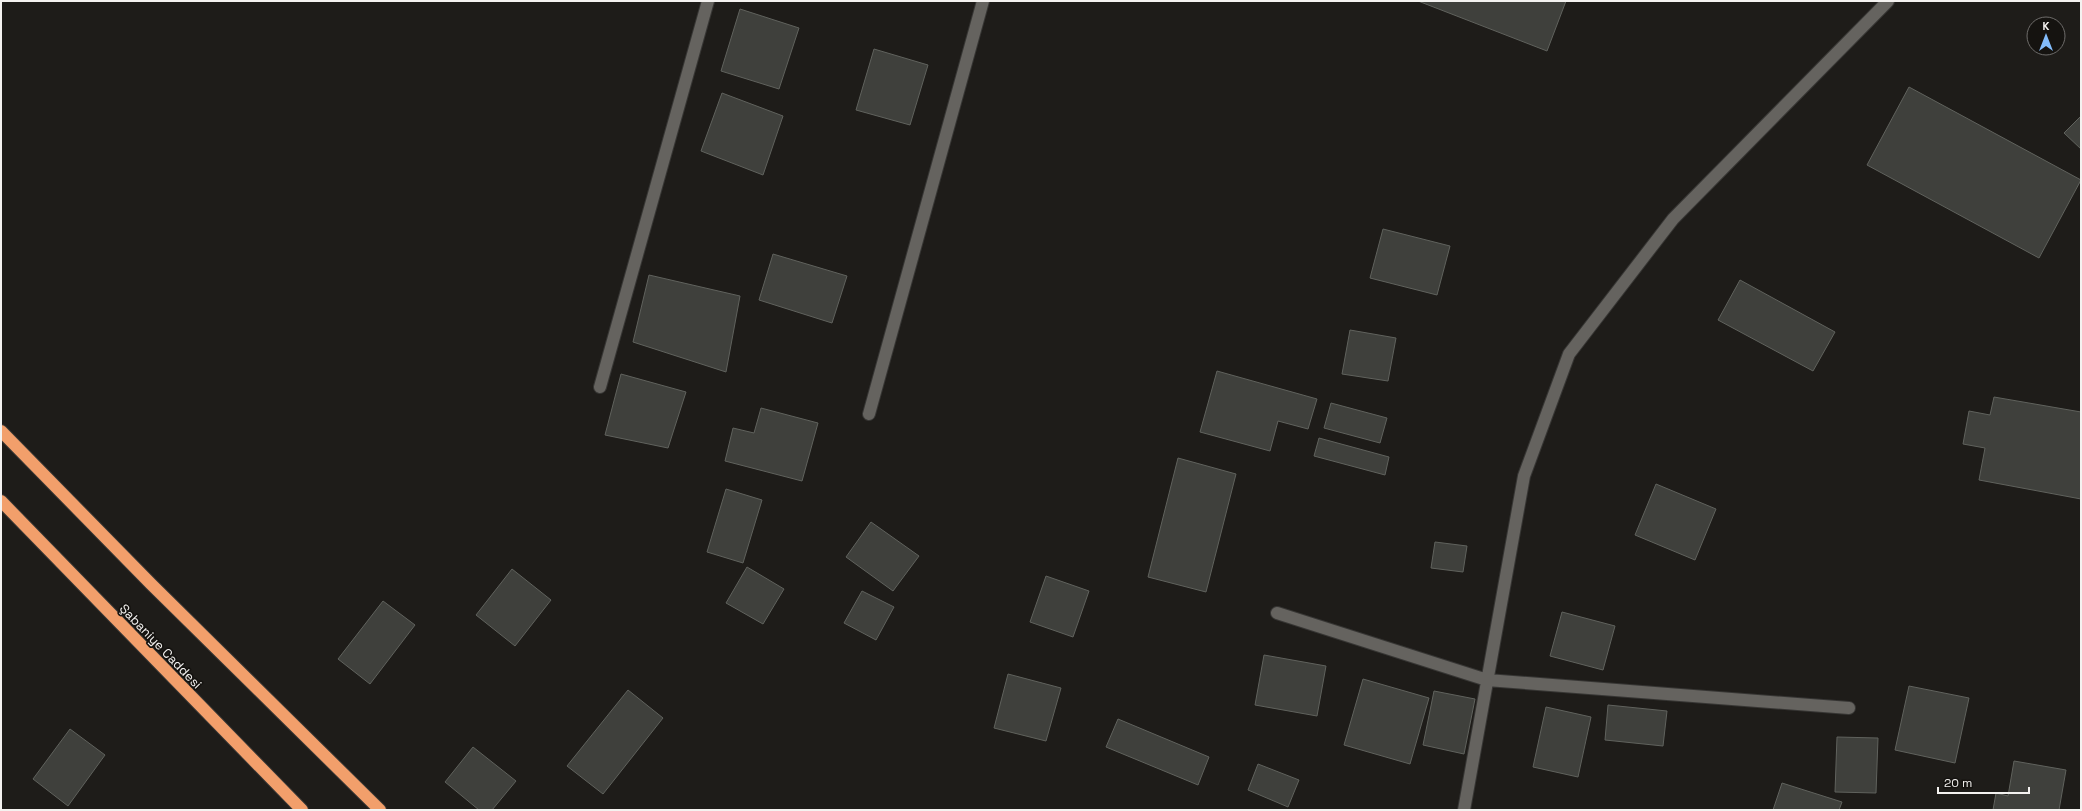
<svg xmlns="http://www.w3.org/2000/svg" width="2082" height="811" font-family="'Space Grotesk',sans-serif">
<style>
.building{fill:#3f403c;stroke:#60625d}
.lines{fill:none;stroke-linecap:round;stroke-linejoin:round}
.minor-casing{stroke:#373634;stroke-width:14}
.highway-casing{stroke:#373634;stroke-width:14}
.minor{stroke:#65635f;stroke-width:12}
.highway{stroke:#f29f6b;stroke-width:12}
.labels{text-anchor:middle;stroke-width:3.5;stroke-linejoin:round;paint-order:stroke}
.street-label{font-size:13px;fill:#f4f2f0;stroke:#151310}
</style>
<rect width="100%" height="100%" fill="#1e1c19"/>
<path class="building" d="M 1418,1 L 1566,1 L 1547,51 Z
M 740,9 L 799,28 L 779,89 L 721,71 Z
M 874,49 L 928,65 L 910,125 L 856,110 Z
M 1909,87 L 2081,180 L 2039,258 L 1867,165 Z
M 722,93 L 783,116 L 763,175 L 701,151 Z
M 2081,116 L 2081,149 L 2064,133 Z
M 1383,229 L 1450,246 L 1437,295 L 1370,278 Z
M 773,254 L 847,276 L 832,323 L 759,300 Z
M 649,275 L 740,296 L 726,372 L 633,342 Z
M 1740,280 L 1835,332 L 1813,371 L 1718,320 Z
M 1350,330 L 1396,338 L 1388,381 L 1342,374 Z
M 1217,371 L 1317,399 L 1308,429 L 1278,421 L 1270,451 L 1200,432 Z
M 621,374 L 686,392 L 668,448 L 605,435 Z
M 1994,397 L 2081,412 L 2081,499 L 1979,480 L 1985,448 L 1963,444 L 1969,411 L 1990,415 Z
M 1331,403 L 1387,418 L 1380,443 L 1324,428 Z
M 761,408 L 818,423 L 802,481 L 725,461 L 733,428 L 754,433 Z
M 1319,438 L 1389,457 L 1385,475 L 1314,456 Z
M 1178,458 L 1236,474 L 1206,592 L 1148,577 Z
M 1656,484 L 1716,509 L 1695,560 L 1635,535 Z
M 726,489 L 762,500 L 743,563 L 707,552 Z
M 871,522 L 919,556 L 893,591 L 846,557 Z
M 1435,542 L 1467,546 L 1463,572 L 1431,568 Z
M 747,567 L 784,589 L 763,624 L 726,603 Z
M 512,569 L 551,600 L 515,646 L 476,615 Z
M 1046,576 L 1089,591 L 1073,637 L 1030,622 Z
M 862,591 L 894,607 L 876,640 L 844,623 Z
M 383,601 L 415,625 L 370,684 L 338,659 Z
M 1562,612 L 1615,626 L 1603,670 L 1550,656 Z
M 1264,655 L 1326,666 L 1317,716 L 1255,705 Z
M 1008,674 L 1061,688 L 1046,741 L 994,728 Z
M 1363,679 L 1429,698 L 1410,764 L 1344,745 Z
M 1909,686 L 1969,698 L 1955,763 L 1895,750 Z
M 628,690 L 663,718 L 603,794 L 567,766 Z
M 1434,691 L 1475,699 L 1464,754 L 1423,745 Z
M 1608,705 L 1667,711 L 1663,746 L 1605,740 Z
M 1546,707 L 1591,717 L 1578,777 L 1533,767 Z
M 1118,719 L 1209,757 L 1198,785 L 1106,747 Z
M 70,729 L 105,755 L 68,806 L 33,779 Z
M 1837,737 L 1878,738 L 1876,793 L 1835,792 Z
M 473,747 L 516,781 L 492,810 L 479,810 L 445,782 Z
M 2014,761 L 2066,770 L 2059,810 L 1993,810 L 1996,793 L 2008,796 Z
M 1258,764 L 1299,780 L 1288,807 L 1248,790 Z
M 1782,783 L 1842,802 L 1839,810 L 1773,810 Z"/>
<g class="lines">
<g class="minor-casing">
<path id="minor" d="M 600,387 L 708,1
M 869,414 L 983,1
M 1277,613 L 1487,680 L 1849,708
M 1464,810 L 1524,476 L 1569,354 L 1673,219 L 1888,1"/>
</g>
<g class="highway-casing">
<path id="highway" d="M 1,431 L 151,584 L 380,810
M 1,501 L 302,810"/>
</g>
<use href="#minor" class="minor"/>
<use href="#highway" class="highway"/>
</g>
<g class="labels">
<g class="street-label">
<text transform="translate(161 646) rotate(46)" y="5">Şabaniye Caddesi</text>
</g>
</g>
<rect width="2082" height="811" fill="none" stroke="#f4f2f0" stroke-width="4"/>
<g transform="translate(2046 36)"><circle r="19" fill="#151310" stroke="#6e6c6a"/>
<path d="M0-3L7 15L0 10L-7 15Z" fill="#83bcfb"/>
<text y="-6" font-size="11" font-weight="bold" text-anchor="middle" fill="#f4f2f0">K</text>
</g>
<path d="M1938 787v6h91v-6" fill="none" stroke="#f4f2f0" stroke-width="2"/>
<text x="1944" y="787" font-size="12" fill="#f4f2f0" stroke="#151310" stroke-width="3" paint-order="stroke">20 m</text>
</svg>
